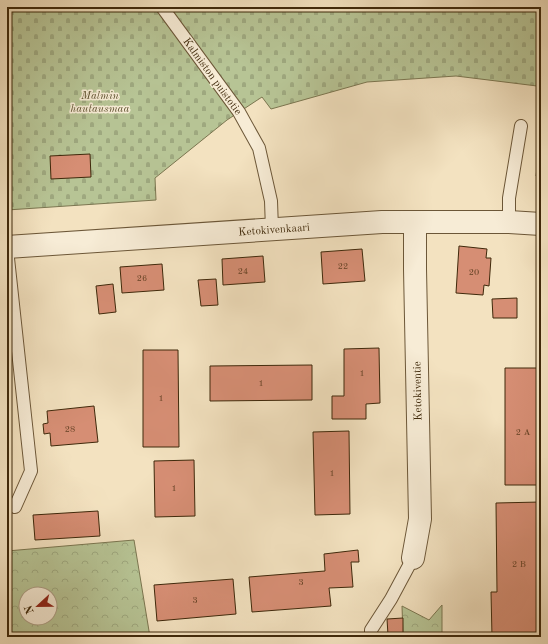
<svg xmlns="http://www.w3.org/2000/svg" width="548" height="644" font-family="'Old Standard TT',serif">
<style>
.forest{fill:url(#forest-crowns);stroke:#7b7650;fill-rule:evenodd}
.cemetery{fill:url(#cemetery-stones);stroke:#7b7650}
.building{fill:#d68e74;stroke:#3f290b}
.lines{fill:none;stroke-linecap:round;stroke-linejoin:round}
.service-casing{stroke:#6c5738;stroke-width:14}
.minor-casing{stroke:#6c5738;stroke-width:24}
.service{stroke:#f7ecd6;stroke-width:12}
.minor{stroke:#f7ecd6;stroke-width:22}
.labels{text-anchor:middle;stroke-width:3;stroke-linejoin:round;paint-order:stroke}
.number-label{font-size:9px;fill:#654225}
.street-label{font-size:11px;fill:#3f290b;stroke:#f7ecd6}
.park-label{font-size:11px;font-style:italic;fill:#5d502e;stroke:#f7ecd6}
</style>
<defs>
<pattern id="forest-crowns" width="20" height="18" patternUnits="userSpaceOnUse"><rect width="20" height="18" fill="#b7c495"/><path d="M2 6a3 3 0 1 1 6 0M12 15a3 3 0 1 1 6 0" fill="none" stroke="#9ea87f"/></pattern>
<pattern id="cemetery-stones" width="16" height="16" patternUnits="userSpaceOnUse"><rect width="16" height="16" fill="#b7c495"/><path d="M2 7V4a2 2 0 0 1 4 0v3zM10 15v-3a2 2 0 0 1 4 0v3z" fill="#9ea87f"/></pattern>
</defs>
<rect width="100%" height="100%" fill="#f3e2c0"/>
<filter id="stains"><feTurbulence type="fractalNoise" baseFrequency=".005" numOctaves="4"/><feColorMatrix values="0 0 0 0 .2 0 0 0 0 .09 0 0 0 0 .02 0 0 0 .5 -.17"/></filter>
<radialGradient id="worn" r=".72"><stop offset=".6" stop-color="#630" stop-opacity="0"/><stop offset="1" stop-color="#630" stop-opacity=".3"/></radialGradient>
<path class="forest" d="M 134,540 L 150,637 L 7,637 L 7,551 ZM 26,594 L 50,594 L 50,618 L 26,618 Z
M 442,605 L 442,637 L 403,637 L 402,606 L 429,620 Z"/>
<path class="cemetery" d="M 7,7 L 541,7 L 541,176 L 536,176 L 539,152 L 537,115 L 537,86 L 456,76 L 367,82 L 271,109 L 262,97 L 227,120 L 155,178 L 156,200 L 7,210 Z"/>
<path class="building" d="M 90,154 L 91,177 L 51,179 L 50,156 Z
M 459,246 L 487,249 L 486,258 L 491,258 L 489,286 L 484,285 L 483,295 L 456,293 Z
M 362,249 L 365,281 L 323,284 L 321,252 Z
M 263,256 L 265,282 L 223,285 L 222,259 Z
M 162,264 L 164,290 L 122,293 L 120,267 Z
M 216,279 L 218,305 L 201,306 L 198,280 Z
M 113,284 L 116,312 L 99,314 L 96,286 Z
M 517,298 L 517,318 L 493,318 L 492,299 Z
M 379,348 L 380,403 L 366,404 L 366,419 L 332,419 L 332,396 L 344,396 L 344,349 Z
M 143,350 L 178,350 L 179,447 L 143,447 Z
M 312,365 L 312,400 L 210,401 L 210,366 Z
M 505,368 L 541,368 L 541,485 L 505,485 Z
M 94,406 L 98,442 L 51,446 L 50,433 L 44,434 L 43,424 L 48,423 L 47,411 Z
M 349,431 L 350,514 L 315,515 L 313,432 Z
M 194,460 L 195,516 L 155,517 L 154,461 Z
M 541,502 L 541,604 L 538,604 L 538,637 L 492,637 L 491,592 L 497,592 L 496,503 Z
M 98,511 L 100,536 L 35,540 L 33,515 Z
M 358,550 L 359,562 L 351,562 L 353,587 L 329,588 L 331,606 L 252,612 L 249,577 L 325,571 L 324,554 Z
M 233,579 L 236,614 L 157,621 L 154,585 Z
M 403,618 L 403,635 L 388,635 L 387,619 Z"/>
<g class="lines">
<g class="service-casing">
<path id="service" d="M 162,7 L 239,112 L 259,148 L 271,201 L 272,229
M 509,222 L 509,198 L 521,126
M 7,249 L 31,471 L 15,507
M 371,637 L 371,630 L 391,599 L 413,558"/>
</g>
<g class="minor-casing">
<path id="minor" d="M 7,247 L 382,222 L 509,222 L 541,224
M 413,558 L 420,519 L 415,269 L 415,222"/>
</g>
<use href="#service" class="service"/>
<use href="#minor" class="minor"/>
</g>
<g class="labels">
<g class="number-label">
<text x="343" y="269">22</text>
<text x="243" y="274">24</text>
<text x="474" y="275">20</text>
<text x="142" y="281">26</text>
<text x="362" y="376">1</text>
<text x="261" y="386">1</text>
<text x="161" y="401">1</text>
<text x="70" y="432">28</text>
<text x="523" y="435">2 A</text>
<text x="332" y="476">1</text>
<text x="174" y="491">1</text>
<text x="519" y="567">2 B</text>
<text x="301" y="585">3</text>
<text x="195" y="603">3</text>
</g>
<g class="street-label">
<text transform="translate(213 76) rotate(54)" y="4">Kalmiston puistotie</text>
<text transform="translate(274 229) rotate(-4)" y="4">Ketokivenkaari</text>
<text transform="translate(417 391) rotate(-91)" y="4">Ketokiventie</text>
</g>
<g class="park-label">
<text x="100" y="99">Malmin<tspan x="100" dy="13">hautausmaa</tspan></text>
</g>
</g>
<rect width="548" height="644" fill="none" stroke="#f3e2c0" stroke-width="24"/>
<rect x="8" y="8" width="532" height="628" fill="none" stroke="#3f290b" stroke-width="2"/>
<rect x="12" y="12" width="524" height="620" fill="none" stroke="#3f290b"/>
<g transform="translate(38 606) rotate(248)"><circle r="19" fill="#f7ecd6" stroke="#ad9e85"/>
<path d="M0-3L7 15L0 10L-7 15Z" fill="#8f2418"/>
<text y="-6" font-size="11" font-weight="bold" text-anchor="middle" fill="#3f290b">N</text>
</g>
<rect width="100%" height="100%" filter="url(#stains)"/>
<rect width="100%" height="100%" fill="url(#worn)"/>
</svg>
